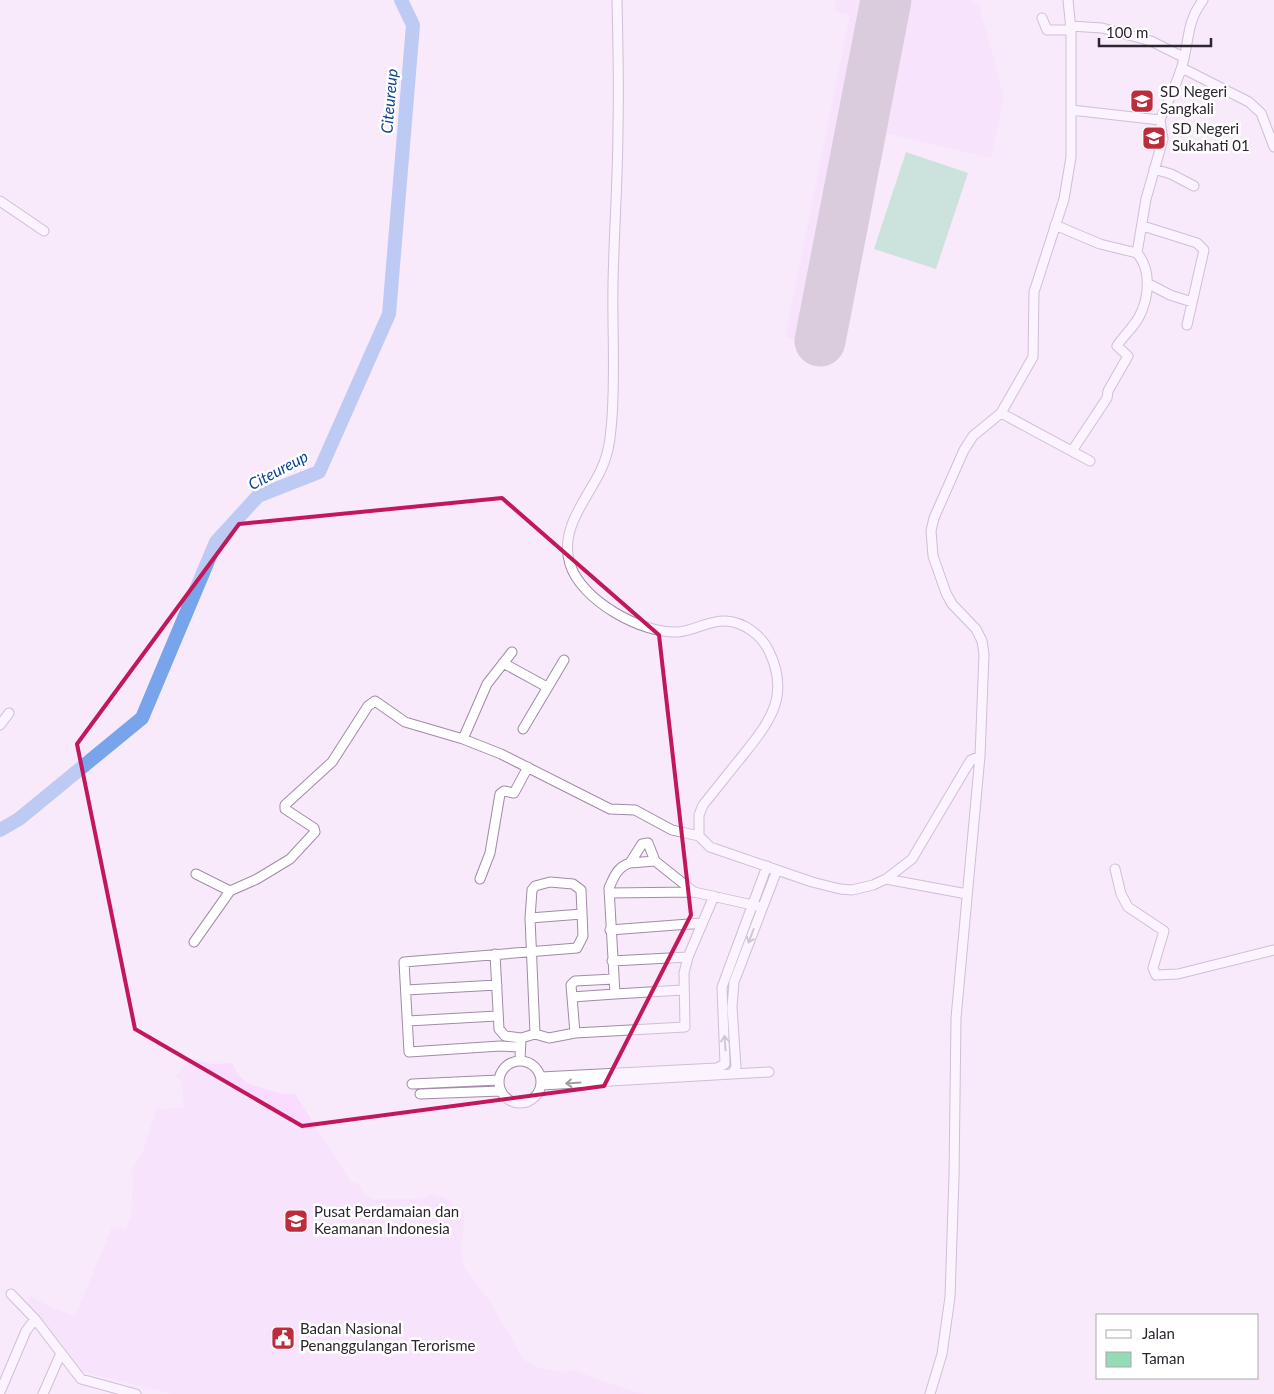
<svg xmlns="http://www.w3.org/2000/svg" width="1274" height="1394" font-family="Lato,sans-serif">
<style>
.built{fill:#f9dcff}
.green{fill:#95dbb7}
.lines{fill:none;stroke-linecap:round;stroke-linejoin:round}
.river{stroke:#77a4ea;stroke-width:14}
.runway{stroke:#b5a9b8;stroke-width:51}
.minor-casing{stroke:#a18ba6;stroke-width:11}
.minor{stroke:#fff;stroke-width:9}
.oneway{stroke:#a09da1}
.marked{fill:none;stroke:#c2185b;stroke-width:4;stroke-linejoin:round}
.labels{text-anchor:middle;stroke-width:5;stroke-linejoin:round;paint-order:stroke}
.poi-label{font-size:15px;fill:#2d252f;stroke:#fff;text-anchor:start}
.water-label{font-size:16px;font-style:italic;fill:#0c4595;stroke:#fff}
</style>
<rect width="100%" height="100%" fill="#f8eafb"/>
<path class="built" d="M 836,0 L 970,0 L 979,6 L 1004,97 L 991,158 L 888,134 L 834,351 L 785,337 L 850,15 L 834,11 Z
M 189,1058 L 212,1064 L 232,1063 L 238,1074 L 248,1084 L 282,1094 L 295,1094 L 351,1182 L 359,1184 L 363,1193 L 373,1199 L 419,1199 L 432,1194 L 447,1199 L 457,1209 L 465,1212 L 461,1255 L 465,1269 L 489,1300 L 524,1360 L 537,1367 L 560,1372 L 572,1370 L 638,1393 L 650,1394 L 171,1394 L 80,1371 L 27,1302 L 31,1296 L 50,1307 L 75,1316 L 112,1227 L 126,1228 L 131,1215 L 133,1180 L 132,1170 L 144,1149 L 156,1109 L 184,1108 L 181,1079 L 175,1078 Z"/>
<path class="green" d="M 906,152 L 968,173 L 936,269 L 874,249 Z"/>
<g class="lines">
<path class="river" d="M 0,830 L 19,819 L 142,718 L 216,542 L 258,496 L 319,472 L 389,314 L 413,25 L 401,0"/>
<path class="runway" d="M 820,341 L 886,0"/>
<g class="minor-casing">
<path id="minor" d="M 617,0 C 618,42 619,83 618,125 C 618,178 614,231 613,284 C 612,332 616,381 611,429 C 610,444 607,458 600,472 C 586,500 559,530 570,564 C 581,600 641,634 678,632 C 694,631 709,620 726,621 C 744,622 761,635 769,651 C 790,695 771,720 744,754 C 730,771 717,788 703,805 L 699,815 L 699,836 L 710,847 L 812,882 L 840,889 L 852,890 L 873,885 L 886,879 L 912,859 L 966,768 L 971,760 L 980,756
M 1042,18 L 1047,30 L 1071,30
M 1070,26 L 1102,28 L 1151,41 L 1183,57
M 1182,68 L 1249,102 L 1261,113 L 1274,147
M 1071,110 L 1160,120 C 1167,103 1176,86 1181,69 C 1190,43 1185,24 1203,0
M 1154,169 L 1171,174 L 1194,186
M 0,201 L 44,231
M 1055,225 L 1100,244 L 1137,253
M 1143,226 L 1197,243 L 1204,250 L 1187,325
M 1147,283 L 1170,295 L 1192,302
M 1001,413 L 1090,461
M 1072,451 L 1107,398 L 1108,391 L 1128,356 L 1117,346 C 1123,336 1133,328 1139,317 C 1149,298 1152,270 1137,253 L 1146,199 L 1163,139 L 1160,120
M 503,663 L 547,687
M 0,725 L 9,713
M 523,729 L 564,660
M 463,739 L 487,684 L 512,652
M 630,863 L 655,861
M 1115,869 L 1121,894 L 1128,907 L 1164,931 L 1153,968 L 1156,975 L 1178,974 L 1274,950
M 196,874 L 230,891
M 480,879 L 490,853 L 500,794 L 504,791 L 514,793 L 528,767
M 886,879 L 967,894
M 609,893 L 694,892
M 530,918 L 582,914
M 610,930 L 702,923
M 194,942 L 230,891 L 257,879 L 290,859 L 315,832 L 314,828 L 285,809 L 285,805 L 332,762 L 368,706 L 375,701 L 405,722 L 463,739 L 501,754 L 610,809 L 635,810 L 672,830 L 699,836
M 495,954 L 499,1029 L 505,1036 L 521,1038
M 612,961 L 688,957
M 406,990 L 497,985
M 615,994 L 683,990
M 572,997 L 571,985 L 575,981 L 614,979
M 408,1021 L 497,1016
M 575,1033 L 572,997 L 615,994 L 609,888 C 614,877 617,867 630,863 L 642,844 L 648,843 L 655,861 L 694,892 L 757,906
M 519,1047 L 500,1046 L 409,1052 L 404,962 L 577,948 L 583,936 L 581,890 L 573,884 L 550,882 L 535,886 L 532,890 L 530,918 L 535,1034
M 520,1060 L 521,1038 L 535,1034 L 549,1038 L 575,1033 L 685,1027 L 684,973 L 688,957 L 714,896
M499 1082a21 21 0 1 1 42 0a21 21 0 1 1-42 0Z
M 732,1074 L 769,1072
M 541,1077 L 717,1068 L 725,1064 L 722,987 L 767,866
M 412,1084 L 499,1080
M 542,1085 L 732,1074 L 736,1067 L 732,1007 L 734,982 L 777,870
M 420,1094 L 501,1091
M 11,1294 L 35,1319 L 81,1379 L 136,1394
M 0,1392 L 26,1331 L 35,1319
M 43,1394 L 61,1353
M 930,1394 L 942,1354 L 950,1297 L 954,1177 L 956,1018 L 980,756 L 984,654 L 982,641 L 976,629 L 952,604 L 946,593 L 933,556 L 931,531 L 934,518 L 964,450 L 973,436 L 1001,413 L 1033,357 L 1034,292 L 1064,199 L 1071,157 L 1071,30 L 1068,0"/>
</g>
<use href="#minor" class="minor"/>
</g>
<defs><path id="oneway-shaft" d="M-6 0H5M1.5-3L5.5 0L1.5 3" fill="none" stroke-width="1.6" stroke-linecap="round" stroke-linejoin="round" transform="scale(1.25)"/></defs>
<g class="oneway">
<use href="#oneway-shaft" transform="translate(751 936) rotate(111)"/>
<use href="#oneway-shaft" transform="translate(725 1043) rotate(-94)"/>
<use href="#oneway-shaft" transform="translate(573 1083) rotate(176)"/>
</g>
<path d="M0 0H1274V1394H0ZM 502,498 L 659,635 L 691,915 L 604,1086 L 302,1126 L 135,1029 L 77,744 L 239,524 Z" fill="#f8eafb" fill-opacity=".55" fill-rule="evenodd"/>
<path class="marked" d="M 502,498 L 659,635 L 691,915 L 604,1086 L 302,1126 L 135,1029 L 77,744 L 239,524 Z"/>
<defs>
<g id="school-square" transform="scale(1.25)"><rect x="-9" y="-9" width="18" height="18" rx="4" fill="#bd2c3a" stroke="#fff"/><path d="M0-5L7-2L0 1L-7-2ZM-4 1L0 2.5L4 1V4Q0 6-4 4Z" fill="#fff"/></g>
<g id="university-square" transform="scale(1.25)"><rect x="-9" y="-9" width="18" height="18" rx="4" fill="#bd2c3a" stroke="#fff"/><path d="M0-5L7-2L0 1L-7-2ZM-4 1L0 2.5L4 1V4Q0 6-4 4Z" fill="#fff"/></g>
<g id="civic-square" transform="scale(1.25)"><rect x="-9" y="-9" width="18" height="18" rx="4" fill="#bd2c3a" stroke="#fff"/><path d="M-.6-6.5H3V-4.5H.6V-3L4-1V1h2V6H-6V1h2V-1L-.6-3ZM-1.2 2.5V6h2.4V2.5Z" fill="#fff"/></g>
</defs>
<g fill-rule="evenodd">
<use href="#school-square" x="1142" y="101"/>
<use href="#school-square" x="1154" y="138"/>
<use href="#university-square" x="296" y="1221"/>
<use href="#civic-square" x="283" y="1338"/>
</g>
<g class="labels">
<g class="poi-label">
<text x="1160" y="97">SD Negeri<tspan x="1160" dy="17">Sangkali</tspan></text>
<text x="1172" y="134">SD Negeri<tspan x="1172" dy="17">Sukahati 01</tspan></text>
<text x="314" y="1217">Pusat Perdamaian dan<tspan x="314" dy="17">Keamanan Indonesia</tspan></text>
<text x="300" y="1334">Badan Nasional<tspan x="300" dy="17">Penanggulangan Terorisme</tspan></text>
</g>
<g class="water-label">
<text transform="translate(389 101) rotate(-85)" y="6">Citeureup</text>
<text transform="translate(278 470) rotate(-28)" y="6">Citeureup</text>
</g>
</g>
<rect x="1096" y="1314" width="162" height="65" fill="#ffffff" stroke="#aba8ac"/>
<rect x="1106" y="1330" width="25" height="8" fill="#ffffff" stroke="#aba8ac"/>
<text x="1142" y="1339" font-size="15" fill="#2d252f">Jalan</text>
<rect x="1106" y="1352" width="25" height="15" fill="#95dbb7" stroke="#aba8ac"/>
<text x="1142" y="1364" font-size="15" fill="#2d252f">Taman</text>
<path d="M1099 38v8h112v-8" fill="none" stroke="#2d252f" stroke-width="2.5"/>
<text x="1106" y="38" font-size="15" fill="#2d252f" stroke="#ffffff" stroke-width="4" paint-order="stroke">100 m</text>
</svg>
